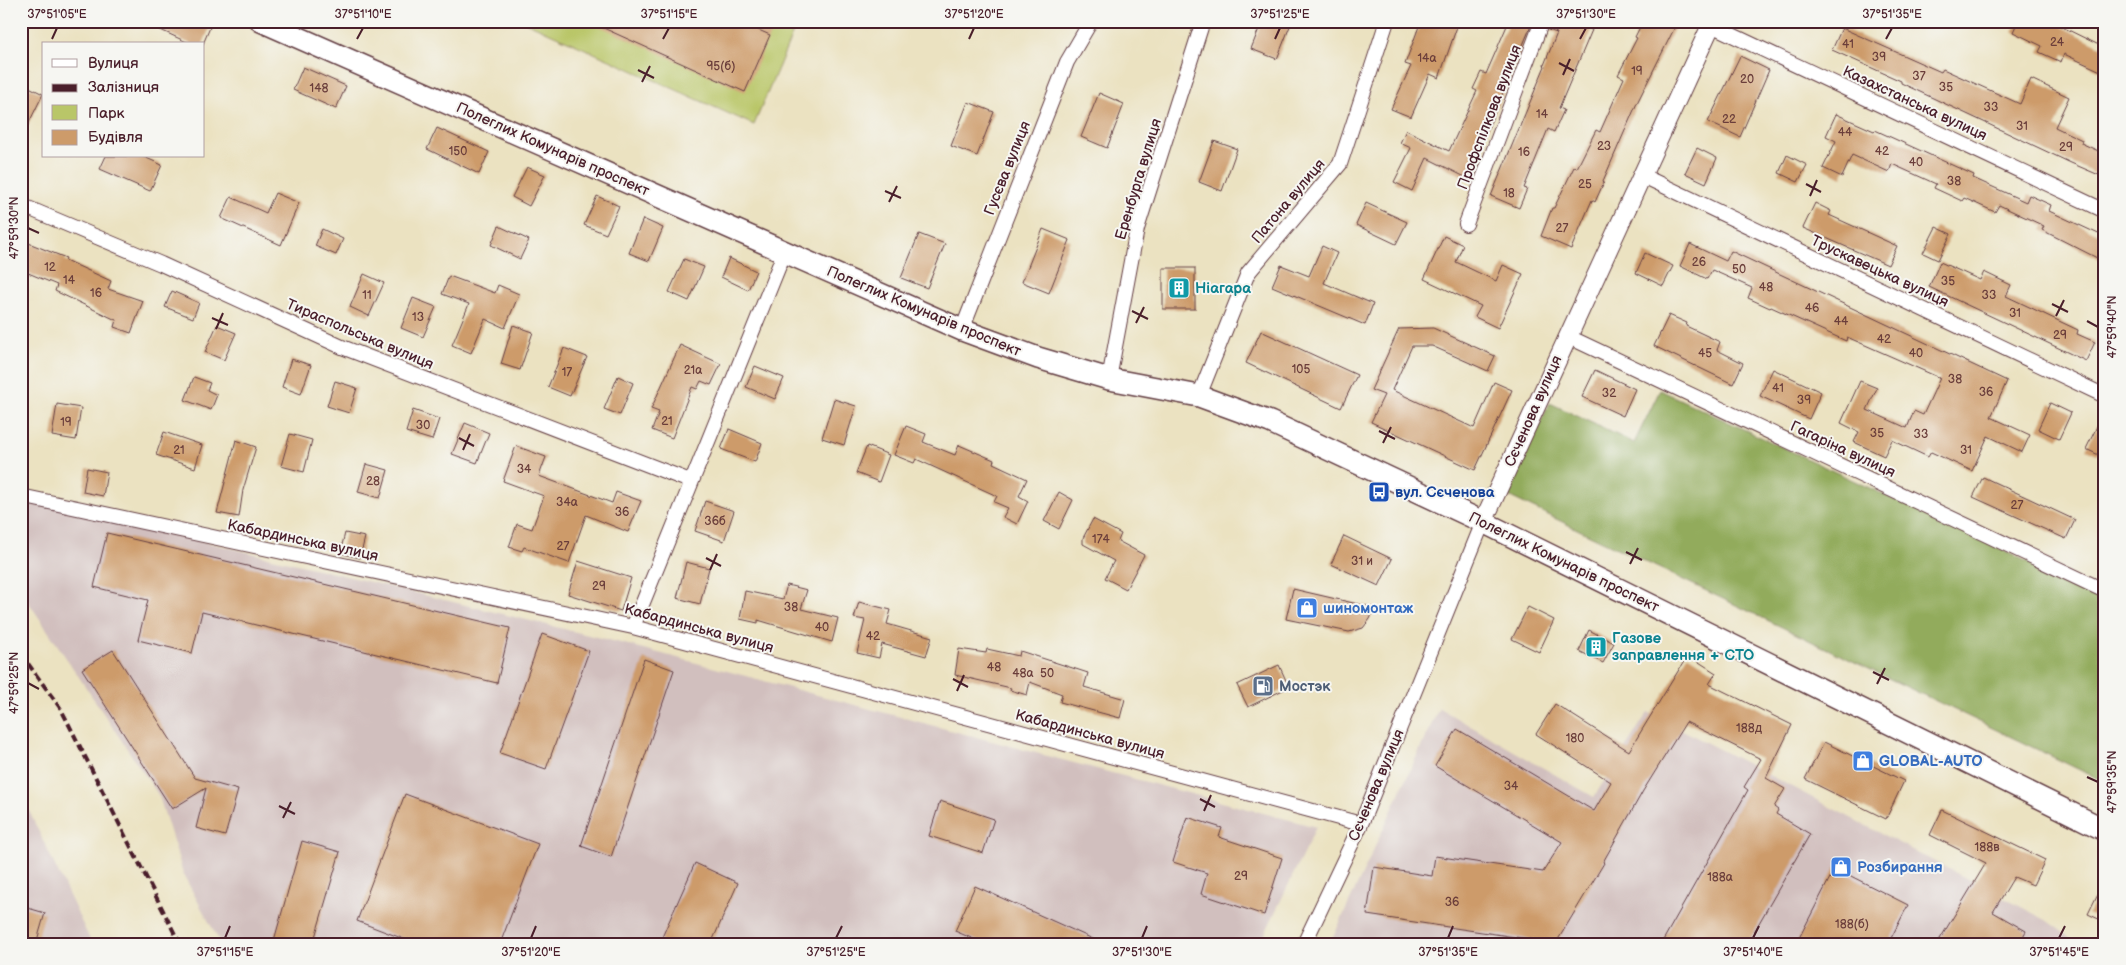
<svg xmlns="http://www.w3.org/2000/svg" width="2126" height="965" font-family="'Balsamiq Sans',sans-serif">
<style>
.industrial{fill:#d1bfbe}
.green{fill:#b9c668;stroke:#82724a}
.forest{fill:#92ab5c;stroke:#6e6544}
.building{fill:#cd9b6a}
.lines{fill:none;stroke-linecap:round;stroke-linejoin:round}
.minor-casing{stroke:#623c42;stroke-width:16}
.tertiary-casing{stroke:#623c42;stroke-width:20}
.primary-casing{stroke:#623c42;stroke-width:24}
.minor{stroke:#fff;stroke-width:14}
.tertiary{stroke:#fff;stroke-width:18}
.primary{stroke:#fff;stroke-width:21}
.rail{stroke:#4a1f2b;stroke-width:4;stroke-dasharray:8 4;stroke-linecap:butt}
.ticks{fill:none;stroke:#4a1f2b;stroke-width:2}
.labels{text-anchor:middle;stroke-width:4;stroke-linejoin:round;paint-order:stroke}
.number-label{font-size:12px;fill:#6b3e3b}
.street-label{font-size:15px;fill:#4a1f2b;stroke:#f6f6f2}
.culture-label{font-size:15px;font-weight:bold;fill:#0d838f;stroke:#f6f6f2;text-anchor:start}
.transit-label{font-size:15px;font-weight:bold;fill:#164399;stroke:#f6f6f2;text-anchor:start}
.shop-label{font-size:15px;font-weight:bold;fill:#366cbe;stroke:#f6f6f2;text-anchor:start}
.service-label{font-size:15px;font-weight:bold;fill:#4e5e75;stroke:#f6f6f2;text-anchor:start}
.neatline{fill:none;stroke:#4a1f2b;stroke-width:2}
.ticks-label{font-size:12px;text-anchor:middle;fill:#4a1f2b}
</style>
<rect width="100%" height="100%" fill="#f6f6f2"/>
<filter id="ink" filterUnits="userSpaceOnUse"><feTurbulence type="fractalNoise" baseFrequency=".02" numOctaves="2"/><feDisplacementMap in="SourceGraphic" scale="10" xChannelSelector="R" yChannelSelector="G"/><feConvolveMatrix kernelMatrix="1 2 1 2 8 2 1 2 1" color-interpolation-filters="sRGB"/></filter>
<filter id="wash" filterUnits="userSpaceOnUse"><feTurbulence type="fractalNoise" baseFrequency=".0096" numOctaves="4" result="noise"/><feDisplacementMap in="SourceGraphic" scale="20" xChannelSelector="R" yChannelSelector="G"/><feGaussianBlur stdDeviation="1.12" result="paint"/><feColorMatrix in="noise" values="0 0 0 0 0 0 0 0 0 0 0 0 0 0 0 0 0 1.4 0 .05"/><feComposite in="paint" operator="in"/></filter>
<g filter="url(#wash)">
<rect width="100%" height="100%" fill="#ebe2c1"/>
<path class="industrial" d="M 21,497 L 617,642 L 1316,827 L 1260,944 L 221,944 L 184,876 L 159,796 L 21,591 Z
M 1439,708 L 1594,797 L 1648,712 L 2046,920 L 2079,944 L 1330,944 Z
M 21,794 L 92,944 L 21,944 Z"/>
<path class="green" d="M 523,21 L 798,21 L 754,125 Z"/>
<path class="forest" d="M 1660,390 L 2105,598 L 2105,782 L 1504,494 L 1550,403 L 1634,443 Z"/>
<g id="blocks">
<path class="building" d="M 141,21 L 202,21 L 211,25 L 203,44 L 191,44 Z
M 588,21 L 757,21 L 754,28 L 770,35 L 745,92 Z
M 1262,21 L 1292,21 L 1277,59 L 1251,49 Z
M 1421,21 L 1459,21 L 1439,78 L 1430,74 L 1411,117 L 1391,109 L 1411,66 L 1405,64 Z
M 1509,21 L 1533,21 L 1467,178 L 1427,158 L 1412,191 L 1394,182 L 1411,148 L 1400,143 L 1406,130 L 1449,151 L 1477,91 L 1473,89 L 1481,72 L 1486,74 Z
M 1551,21 L 1570,21 L 1592,30 L 1559,108 L 1564,110 L 1554,132 L 1548,129 L 1524,188 L 1527,189 L 1519,208 L 1491,196 L 1545,66 L 1544,65 L 1557,33 L 1548,30 Z
M 1643,21 L 1668,21 L 1676,25 L 1637,103 L 1603,181 L 1604,182 L 1595,202 L 1592,200 L 1571,249 L 1541,236 L 1552,208 L 1554,208 L 1574,167 L 1577,168 L 1596,130 L 1600,132 L 1624,78 L 1618,75 L 1637,38 L 1635,37 Z
M 2018,21 L 2050,21 L 2105,48 L 2105,73 L 2064,54 L 2061,62 L 2039,52 L 2042,46 L 2013,32 Z
M 1842,28 L 1941,72 L 1943,69 L 2020,104 L 2031,79 L 2069,97 L 2055,127 L 2082,140 L 2081,143 L 2105,154 L 2105,162 L 2099,175 L 2071,163 L 1901,83 L 1901,81 L 1832,50 Z
M 1740,56 L 1769,70 L 1740,137 L 1708,122 Z
M 303,67 L 346,86 L 336,109 L 293,90 Z
M 21,83 L 43,94 L 21,139 Z
M 1099,93 L 1124,104 L 1107,148 L 1081,137 Z
M 968,102 L 994,112 L 977,156 L 951,146 Z
M 1836,114 L 1874,131 L 1875,130 L 1974,175 L 1973,178 L 2026,202 L 2029,195 L 2051,205 L 2049,211 L 2105,237 L 2105,262 L 2042,230 L 2044,226 L 1999,205 L 1995,212 L 1964,198 L 1962,201 L 1934,188 L 1936,184 L 1892,164 L 1889,172 L 1852,155 L 1842,177 L 1823,168 L 1836,141 L 1826,136 Z
M 437,128 L 489,152 L 479,174 L 427,149 Z
M 1214,141 L 1237,149 L 1222,191 L 1199,182 Z
M 1697,148 L 1717,158 L 1706,183 L 1685,173 Z
M 1787,155 L 1807,165 L 1798,182 L 1779,173 Z
M 106,156 L 142,156 L 162,165 L 150,191 L 100,169 Z
M 527,167 L 545,175 L 529,206 L 512,197 Z
M 275,193 L 299,203 L 281,245 L 221,218 L 231,197 L 266,213 Z
M 597,196 L 619,206 L 606,234 L 584,225 Z
M 1366,203 L 1407,222 L 1396,244 L 1356,225 Z
M 1815,203 L 1831,211 L 1829,215 L 1897,246 L 1888,265 L 1803,228 Z
M 643,219 L 663,228 L 649,261 L 629,253 Z
M 499,226 L 529,240 L 520,259 L 491,245 Z
M 1936,227 L 1951,234 L 1938,260 L 1923,253 Z
M 322,229 L 343,239 L 336,255 L 315,246 Z
M 1043,229 L 1070,240 L 1049,293 L 1022,282 Z
M 919,234 L 945,244 L 927,288 L 901,278 Z
M 1444,236 L 1463,245 L 1456,262 L 1496,281 L 1503,265 L 1523,274 L 1498,328 L 1475,317 L 1481,306 L 1424,279 Z
M 21,240 L 66,258 L 65,260 L 111,281 L 108,289 L 143,301 L 131,333 L 114,327 L 116,320 L 55,291 L 57,285 L 21,270 Z
M 1690,244 L 1726,261 L 1731,251 L 2007,381 L 1991,417 L 2030,435 L 2022,452 L 1988,436 L 1972,471 L 1931,452 L 1928,457 L 1892,440 L 1884,456 L 1854,442 L 1859,432 L 1841,423 L 1860,381 L 1877,388 L 1867,410 L 1907,428 L 1914,411 L 1923,415 L 1940,378 L 1847,337 L 1846,341 L 1771,307 L 1770,308 L 1748,298 L 1752,288 L 1712,270 L 1707,279 L 1680,266 Z
M 1322,246 L 1337,253 L 1324,283 L 1373,304 L 1365,325 L 1272,286 L 1281,265 L 1309,276 Z
M 1645,253 L 1673,266 L 1663,286 L 1636,273 Z
M 729,258 L 756,271 L 748,290 L 721,277 Z
M 684,259 L 704,267 L 689,301 L 669,292 Z
M 1940,262 L 1980,280 L 1984,272 L 2011,285 L 2006,296 L 2078,330 L 2077,334 L 2095,342 L 2086,361 L 1929,287 Z
M 1163,268 L 1195,268 L 1195,309 L 1163,309 Z
M 364,274 L 384,283 L 369,316 L 350,307 Z
M 449,276 L 495,293 L 498,285 L 519,294 L 505,328 L 485,319 L 471,353 L 452,345 L 469,304 L 442,294 Z
M 172,291 L 199,303 L 193,318 L 165,307 Z
M 413,298 L 436,307 L 423,337 L 401,328 Z
M 1669,315 L 1687,323 L 1686,326 L 1720,342 L 1717,350 L 1743,363 L 1733,384 L 1654,346 Z
M 217,325 L 236,333 L 224,360 L 205,352 Z
M 513,325 L 533,332 L 520,370 L 501,364 Z
M 1433,328 L 1495,356 L 1488,371 L 1432,346 L 1412,346 L 1392,390 L 1474,428 L 1494,382 L 1512,390 L 1475,470 L 1371,422 L 1384,395 L 1371,390 L 1399,329 Z
M 1261,331 L 1357,375 L 1341,408 L 1246,363 Z
M 680,345 L 721,364 L 711,385 L 701,381 L 697,389 L 692,387 L 672,438 L 652,430 L 659,412 L 651,409 Z
M 564,348 L 587,357 L 570,396 L 548,387 Z
M 291,359 L 311,365 L 301,394 L 282,387 Z
M 755,366 L 784,378 L 775,399 L 746,387 Z
M 1773,369 L 1821,392 L 1809,419 L 1760,396 Z
M 1595,370 L 1635,389 L 1623,416 L 1582,397 Z
M 618,376 L 633,383 L 620,415 L 604,409 Z
M 194,377 L 210,383 L 207,390 L 217,395 L 211,410 L 185,400 Z
M 335,381 L 357,388 L 349,413 L 327,406 Z
M 834,399 L 856,406 L 844,445 L 822,438 Z
M 2050,403 L 2071,413 L 2059,439 L 2038,429 Z
M 57,404 L 81,408 L 76,440 L 52,436 Z
M 413,410 L 439,419 L 432,440 L 406,432 Z
M 2105,410 L 2105,458 L 2086,449 Z
M 465,423 L 489,433 L 477,463 L 452,454 Z
M 906,426 L 926,434 L 923,442 L 955,455 L 959,445 L 994,460 L 993,463 L 1027,479 L 1019,496 L 1028,501 L 1017,524 L 1003,517 L 1008,508 L 994,502 L 997,496 L 916,459 L 914,463 L 894,455 Z
M 729,429 L 762,443 L 755,462 L 721,449 Z
M 164,432 L 202,445 L 195,468 L 156,455 Z
M 290,434 L 312,440 L 304,472 L 281,466 Z
M 236,440 L 256,447 L 243,490 L 239,517 L 217,513 Z
M 516,446 L 546,457 L 539,476 L 612,503 L 616,492 L 641,501 L 628,532 L 586,515 L 569,563 L 524,547 L 522,551 L 509,547 L 517,524 L 532,529 L 544,496 L 503,481 Z
M 867,446 L 889,455 L 879,482 L 856,473 Z
M 366,464 L 388,470 L 380,498 L 358,492 Z
M 87,468 L 107,472 L 103,496 L 83,492 Z
M 1983,477 L 2075,520 L 2066,539 L 1973,497 Z
M 1059,492 L 1073,500 L 1059,529 L 1044,521 Z
M 705,501 L 734,511 L 724,541 L 695,531 Z
M 1093,519 L 1121,534 L 1118,541 L 1144,555 L 1126,589 L 1105,578 L 1114,561 L 1083,544 L 1083,538 Z
M 107,533 L 510,628 L 497,683 L 202,612 L 192,653 L 138,640 L 148,600 L 94,587 Z
M 345,533 L 365,537 L 360,558 L 340,553 Z
M 1344,536 L 1392,559 L 1379,586 L 1331,564 Z
M 578,561 L 631,578 L 621,611 L 568,594 Z
M 686,562 L 709,568 L 700,604 L 677,598 Z
M 787,585 L 807,590 L 801,609 L 838,618 L 832,642 L 758,620 L 758,623 L 740,619 L 745,591 L 783,599 Z
M 1293,589 L 1362,605 L 1375,608 L 1370,619 L 1363,628 L 1349,632 L 1286,619 Z
M 859,602 L 891,610 L 887,624 L 932,637 L 926,656 L 882,644 L 879,658 L 857,653 L 865,620 L 854,618 Z
M 1528,607 L 1554,620 L 1539,652 L 1512,639 Z
M 1589,630 L 1614,643 L 1603,663 L 1579,651 Z
M 542,634 L 589,651 L 546,769 L 500,753 Z
M 959,649 L 986,653 L 987,649 L 1019,656 L 1020,651 L 1088,673 L 1084,687 L 1125,699 L 1120,718 L 1060,702 L 1062,694 L 1030,682 L 1027,695 L 1010,690 L 1011,688 L 955,675 Z
M 113,650 L 195,778 L 238,790 L 225,836 L 196,828 L 206,788 L 172,809 L 82,669 Z
M 1688,655 L 1716,673 L 1709,684 L 1792,725 L 1766,778 L 1785,789 L 1774,807 L 1778,810 L 1776,814 L 1810,834 L 1747,944 L 1661,944 L 1748,790 L 1744,787 L 1761,759 L 1686,722 L 1643,791 L 1603,862 L 1604,863 L 1556,943 L 1367,915 L 1374,867 L 1432,876 L 1435,856 L 1543,872 L 1562,842 L 1435,766 L 1457,729 L 1594,811 L 1611,782 L 1536,734 L 1555,704 L 1629,751 Z
M 644,659 L 674,670 L 611,857 L 581,846 Z
M 1279,665 L 1289,687 L 1248,707 L 1237,685 Z
M 1824,742 L 1904,781 L 1886,819 L 1805,779 Z
M 405,794 L 538,844 L 500,944 L 417,944 L 357,921 Z
M 940,801 L 994,819 L 983,853 L 929,836 Z
M 1942,810 L 2045,860 L 2033,885 L 2014,877 L 1993,912 L 2026,931 L 2019,944 L 1937,944 L 1986,863 L 1930,835 Z
M 1187,817 L 1222,828 L 1219,837 L 1282,858 L 1264,915 L 1201,894 L 1207,873 L 1173,862 Z
M 302,841 L 340,852 L 313,944 L 273,944 Z
M 695,863 L 738,883 L 711,944 L 659,944 Z
M 1835,868 L 1908,905 L 1888,944 L 1796,944 Z
M 2105,879 L 2105,922 L 2088,914 Z
M 975,886 L 1104,944 L 985,944 L 955,931 Z
M 21,906 L 45,913 L 36,944 L 21,944 Z"/>
</g>
</g>
<g filter="url(#ink)">
<use href="#blocks" fill-opacity="0" stroke="#623c42" stroke-width="1"/>
<g class="lines">
<g class="minor-casing">
<path id="minor" d="M 1711,25 L 2105,211
M 1641,175 L 2105,396
M 21,205 L 161,264 L 342,347 L 690,481
M 1466,224 L 1542,21
M 962,330 L 1067,62 L 1091,21
M 1567,336 L 2105,591
M 1109,379 L 1137,229 L 1203,21
M 1199,396 L 1248,273 L 1340,164 L 1387,21
M 21,496 L 633,627 L 1361,824
M 633,627 L 785,251
M 1304,944 L 1361,824 L 1483,522"/>
</g>
<g class="tertiary-casing">
<path id="tertiary" d="M 1483,522 L 1713,21"/>
</g>
<g class="primary-casing">
<path id="primary" d="M 261,21 L 962,330 L 1038,358 L 1109,379 L 1199,396 L 1270,422 L 1483,522 L 2105,830"/>
</g>
<use href="#minor" class="minor"/>
<use href="#tertiary" class="tertiary"/>
<use href="#primary" class="primary"/>
<path class="rail" d="M 21,654 L 61,709 L 180,944"/>
</g>
</g>
<path class="ticks" d="M 52,39 L 57,28M 357,39 L 363,28M 663,39 L 669,28M 969,39 L 974,28M 1275,39 L 1280,28M 1580,39 L 1586,28M 1886,39 L 1892,28M 1559,63 L 1574,71M 638,70 L 654,78M 1563,75 L 1570,59M 642,82 L 650,66M 1806,184 L 1821,192M 885,191 L 901,198M 1810,196 L 1817,180M 889,202 L 897,186M 28,228 L 39,233M 2052,304 L 2068,312M 1132,311 L 1148,319M 2056,316 L 2064,300M 212,318 L 228,325M 2087,321 L 2098,327M 1136,323 L 1144,307M 216,329 L 223,313M 1379,431 L 1395,439M 459,438 L 474,446M 1383,443 L 1391,427M 463,450 L 470,434M 1626,552 L 1642,560M 706,558 L 721,566M 1630,564 L 1638,548M 710,570 L 717,554M 1873,672 L 1889,680M 953,679 L 968,687M 28,683 L 39,689M 1877,684 L 1885,668M 957,691 L 964,675M 2087,777 L 2098,782M 1200,799 L 1215,807M 279,806 L 295,814M 1204,811 L 1211,795M 283,818 L 291,802M 225,938 L 230,926M 531,938 L 536,926M 836,938 L 842,926M 1142,938 L 1147,926M 1448,938 L 1453,926M 1753,938 L 1759,926M 2059,938 L 2065,926"/>
<defs>
<g id="building-square" transform="scale(1.125)"><rect x="-9" y="-9" width="18" height="18" rx="4" fill="#0f9aa8" stroke="#f6f6f2"/><path d="M-4-6H4V6H1V3H-1V6H-4ZM-2.5-4.3h1.7v1.8h-1.7ZM.8-4.3h1.7v1.8H.8ZM-2.5-1h1.7V.8h-1.7ZM.8-1h1.7V.8H.8Z" fill="#fff"/></g>
<g id="bus-square" transform="scale(1.125)"><rect x="-9" y="-9" width="18" height="18" rx="4" fill="#1a4fb4" stroke="#f6f6f2"/><path d="M-5-6H5V4H4V6H2V4H-2V6H-4V4H-5ZM-3.5-4V0h7V-4ZM-3.5 1.2v1.5H-2V1.2ZM2 1.2v1.5H3.5V1.2Z" fill="#fff"/></g>
<g id="shop-square" transform="scale(1.125)"><rect x="-9" y="-9" width="18" height="18" rx="4" fill="#3f7fe0" stroke="#f6f6f2"/><path d="M-5-2.5h2.3a2.7 3.5 0 0 1 5.4 0H5L5.5 6h-11ZM-1.5-2.5h3a1.5 2.3 0 0 0-3 0Z" fill="#fff"/></g>
<g id="fuel-square" transform="scale(1.125)"><rect x="-9" y="-9" width="18" height="18" rx="4" fill="#5c6f8a" stroke="#f6f6f2"/><path d="M-5.5-6h7V0h2V4h1.3V-2.5L3-4.5l.8-.8L6-3V5H2.5V1h-1V6h-7ZM-4.2-4.7v3.2H.2V-4.7Z" fill="#fff"/></g>
</defs>
<g fill-rule="evenodd">
<use href="#building-square" x="1179" y="288"/>
<use href="#bus-square" x="1379" y="492"/>
<use href="#shop-square" x="1307" y="608"/>
<use href="#building-square" x="1596" y="647"/>
<use href="#fuel-square" x="1263" y="686"/>
<use href="#shop-square" x="1863" y="761"/>
<use href="#shop-square" x="1841" y="867"/>
</g>
<g class="labels">
<g class="number-label">
<text x="2057" y="46">24</text>
<text x="1848" y="48">41</text>
<text x="1879" y="61">39</text>
<text x="1427" y="62">14а</text>
<text x="721" y="70">95(б)</text>
<text x="1637" y="75">19</text>
<text x="1919" y="80">37</text>
<text x="1747" y="83">20</text>
<text x="1946" y="91">35</text>
<text x="319" y="92">148</text>
<text x="1991" y="111">33</text>
<text x="1542" y="118">14</text>
<text x="1729" y="123">22</text>
<text x="2022" y="130">31</text>
<text x="1845" y="136">44</text>
<text x="1604" y="150">23</text>
<text x="2066" y="151">29</text>
<text x="458" y="155">150</text>
<text x="1882" y="155">42</text>
<text x="1524" y="156">16</text>
<text x="1916" y="166">40</text>
<text x="1954" y="185">38</text>
<text x="1585" y="188">25</text>
<text x="1509" y="197">18</text>
<text x="1562" y="232">27</text>
<text x="1699" y="266">26</text>
<text x="50" y="271">12</text>
<text x="1739" y="273">50</text>
<text x="69" y="284">14</text>
<text x="1948" y="285">35</text>
<text x="1766" y="291">48</text>
<text x="96" y="297">16</text>
<text x="367" y="299">11</text>
<text x="1989" y="299">33</text>
<text x="1812" y="312">46</text>
<text x="2015" y="317">31</text>
<text x="418" y="321">13</text>
<text x="1841" y="325">44</text>
<text x="2060" y="339">29</text>
<text x="1884" y="343">42</text>
<text x="1705" y="357">45</text>
<text x="1916" y="357">40</text>
<text x="1301" y="373">105</text>
<text x="693" y="374">21а</text>
<text x="567" y="376">17</text>
<text x="1955" y="383">38</text>
<text x="1778" y="392">41</text>
<text x="1986" y="396">36</text>
<text x="1609" y="397">32</text>
<text x="1804" y="404">39</text>
<text x="667" y="425">21</text>
<text x="66" y="426">19</text>
<text x="423" y="429">30</text>
<text x="1877" y="437">35</text>
<text x="1921" y="438">33</text>
<text x="179" y="454">21</text>
<text x="1966" y="454">31</text>
<text x="524" y="473">34</text>
<text x="373" y="485">28</text>
<text x="567" y="506">34а</text>
<text x="2017" y="509">27</text>
<text x="622" y="516">36</text>
<text x="715" y="525">36б</text>
<text x="1101" y="543">174</text>
<text x="563" y="550">27</text>
<text x="1362" y="565">31 и</text>
<text x="599" y="590">29</text>
<text x="791" y="611">38</text>
<text x="822" y="631">40</text>
<text x="873" y="640">42</text>
<text x="994" y="671">48</text>
<text x="1023" y="677">48а</text>
<text x="1047" y="677">50</text>
<text x="1749" y="732">188д</text>
<text x="1575" y="742">180</text>
<text x="1511" y="790">34</text>
<text x="1987" y="851">188в</text>
<text x="1241" y="880">29</text>
<text x="1720" y="881">188а</text>
<text x="1452" y="906">36</text>
<text x="1852" y="928">188(б)</text>
</g>
<g class="street-label">
<text transform="translate(1915 103) rotate(25)" y="5">Казахстанська вулиця</text>
<text transform="translate(1489 117) rotate(-69)" y="5">Профспілкова вулиця</text>
<text transform="translate(553 149) rotate(24)" y="5">Полеглих Комунарів проспект</text>
<text transform="translate(1007 168) rotate(-68)" y="5">Гусєва вулиця</text>
<text transform="translate(1138 179) rotate(-73)" y="5">Еренбурга вулиця</text>
<text transform="translate(1288 201) rotate(-50)" y="5">Патона вулиця</text>
<text transform="translate(1880 271) rotate(25)" y="5">Трускавецька вулиця</text>
<text transform="translate(924 311) rotate(23)" y="5">Полеглих Комунарів проспект</text>
<text transform="translate(360 334) rotate(23)" y="5">Тираспольська вулиця</text>
<text transform="translate(1533 411) rotate(-66)" y="5">Сєченова вулиця</text>
<text transform="translate(1843 449) rotate(25)" y="5">Гагаріна вулиця</text>
<text transform="translate(303 540) rotate(12)" y="5">Кабардинська вулиця</text>
<text transform="translate(1564 562) rotate(26)" y="5">Полеглих Комунарів проспект</text>
<text transform="translate(699 628) rotate(15)" y="5">Кабардинська вулиця</text>
<text transform="translate(1090 734) rotate(15)" y="5">Кабардинська вулиця</text>
<text transform="translate(1376 785) rotate(-67)" y="5">Сєченова вулиця</text>
</g>
<g class="culture-label">
<text x="1195" y="293">Ніагара</text>
<text x="1612" y="643">Газове<tspan x="1612" dy="17">заправлення + СТО</tspan></text>
</g>
<g class="transit-label">
<text x="1395" y="497">вул. Сєченова</text>
</g>
<g class="shop-label">
<text x="1323" y="613">шиномонтаж</text>
<text x="1879" y="766">GLOBAL-AUTO</text>
<text x="1857" y="872">Розбирання</text>
</g>
<g class="service-label">
<text x="1279" y="691">Мостэк</text>
</g>
</g>
<rect width="2126" height="965" fill="none" stroke="#f6f6f2" stroke-width="55"/>
<rect x="42" y="42" width="162" height="115" fill="#f6f6f2" stroke="#b1a0a2"/>
<rect x="52" y="59" width="25" height="8" fill="#ffffff" stroke="#b1a0a2"/>
<text x="88" y="68" font-size="15" fill="#4a1f2b">Вулиця</text>
<rect x="52" y="84" width="25" height="8" fill="#4a1f2b" stroke="#b1a0a2"/>
<text x="88" y="92" font-size="15" fill="#4a1f2b">Залізниця</text>
<rect x="52" y="105" width="25" height="15" fill="#b9c668" stroke="#b1a0a2"/>
<text x="88" y="118" font-size="15" fill="#4a1f2b">Парк</text>
<rect x="52" y="130" width="25" height="15" fill="#cd9b6a" stroke="#b1a0a2"/>
<text x="88" y="142" font-size="15" fill="#4a1f2b">Будівля</text>
<rect x="28" y="28" width="2070" height="910" class="neatline"/>
<g class="ticks-label">
<text x="57" y="18">37°51'05"E</text>
<text x="363" y="18">37°51'10"E</text>
<text x="669" y="18">37°51'15"E</text>
<text x="974" y="18">37°51'20"E</text>
<text x="1280" y="18">37°51'25"E</text>
<text x="1586" y="18">37°51'30"E</text>
<text x="1892" y="18">37°51'35"E</text>
<text transform="translate(14 228) rotate(-90)" y="4">47°59'30"N</text>
<text transform="translate(2112 327) rotate(-90)" y="4">47°59'40"N</text>
<text transform="translate(14 683) rotate(-90)" y="4">47°59'25"N</text>
<text transform="translate(2112 782) rotate(-90)" y="4">47°59'35"N</text>
<text x="225" y="956">37°51'15"E</text>
<text x="531" y="956">37°51'20"E</text>
<text x="836" y="956">37°51'25"E</text>
<text x="1142" y="956">37°51'30"E</text>
<text x="1448" y="956">37°51'35"E</text>
<text x="1753" y="956">37°51'40"E</text>
<text x="2059" y="956">37°51'45"E</text>
</g>
</svg>
